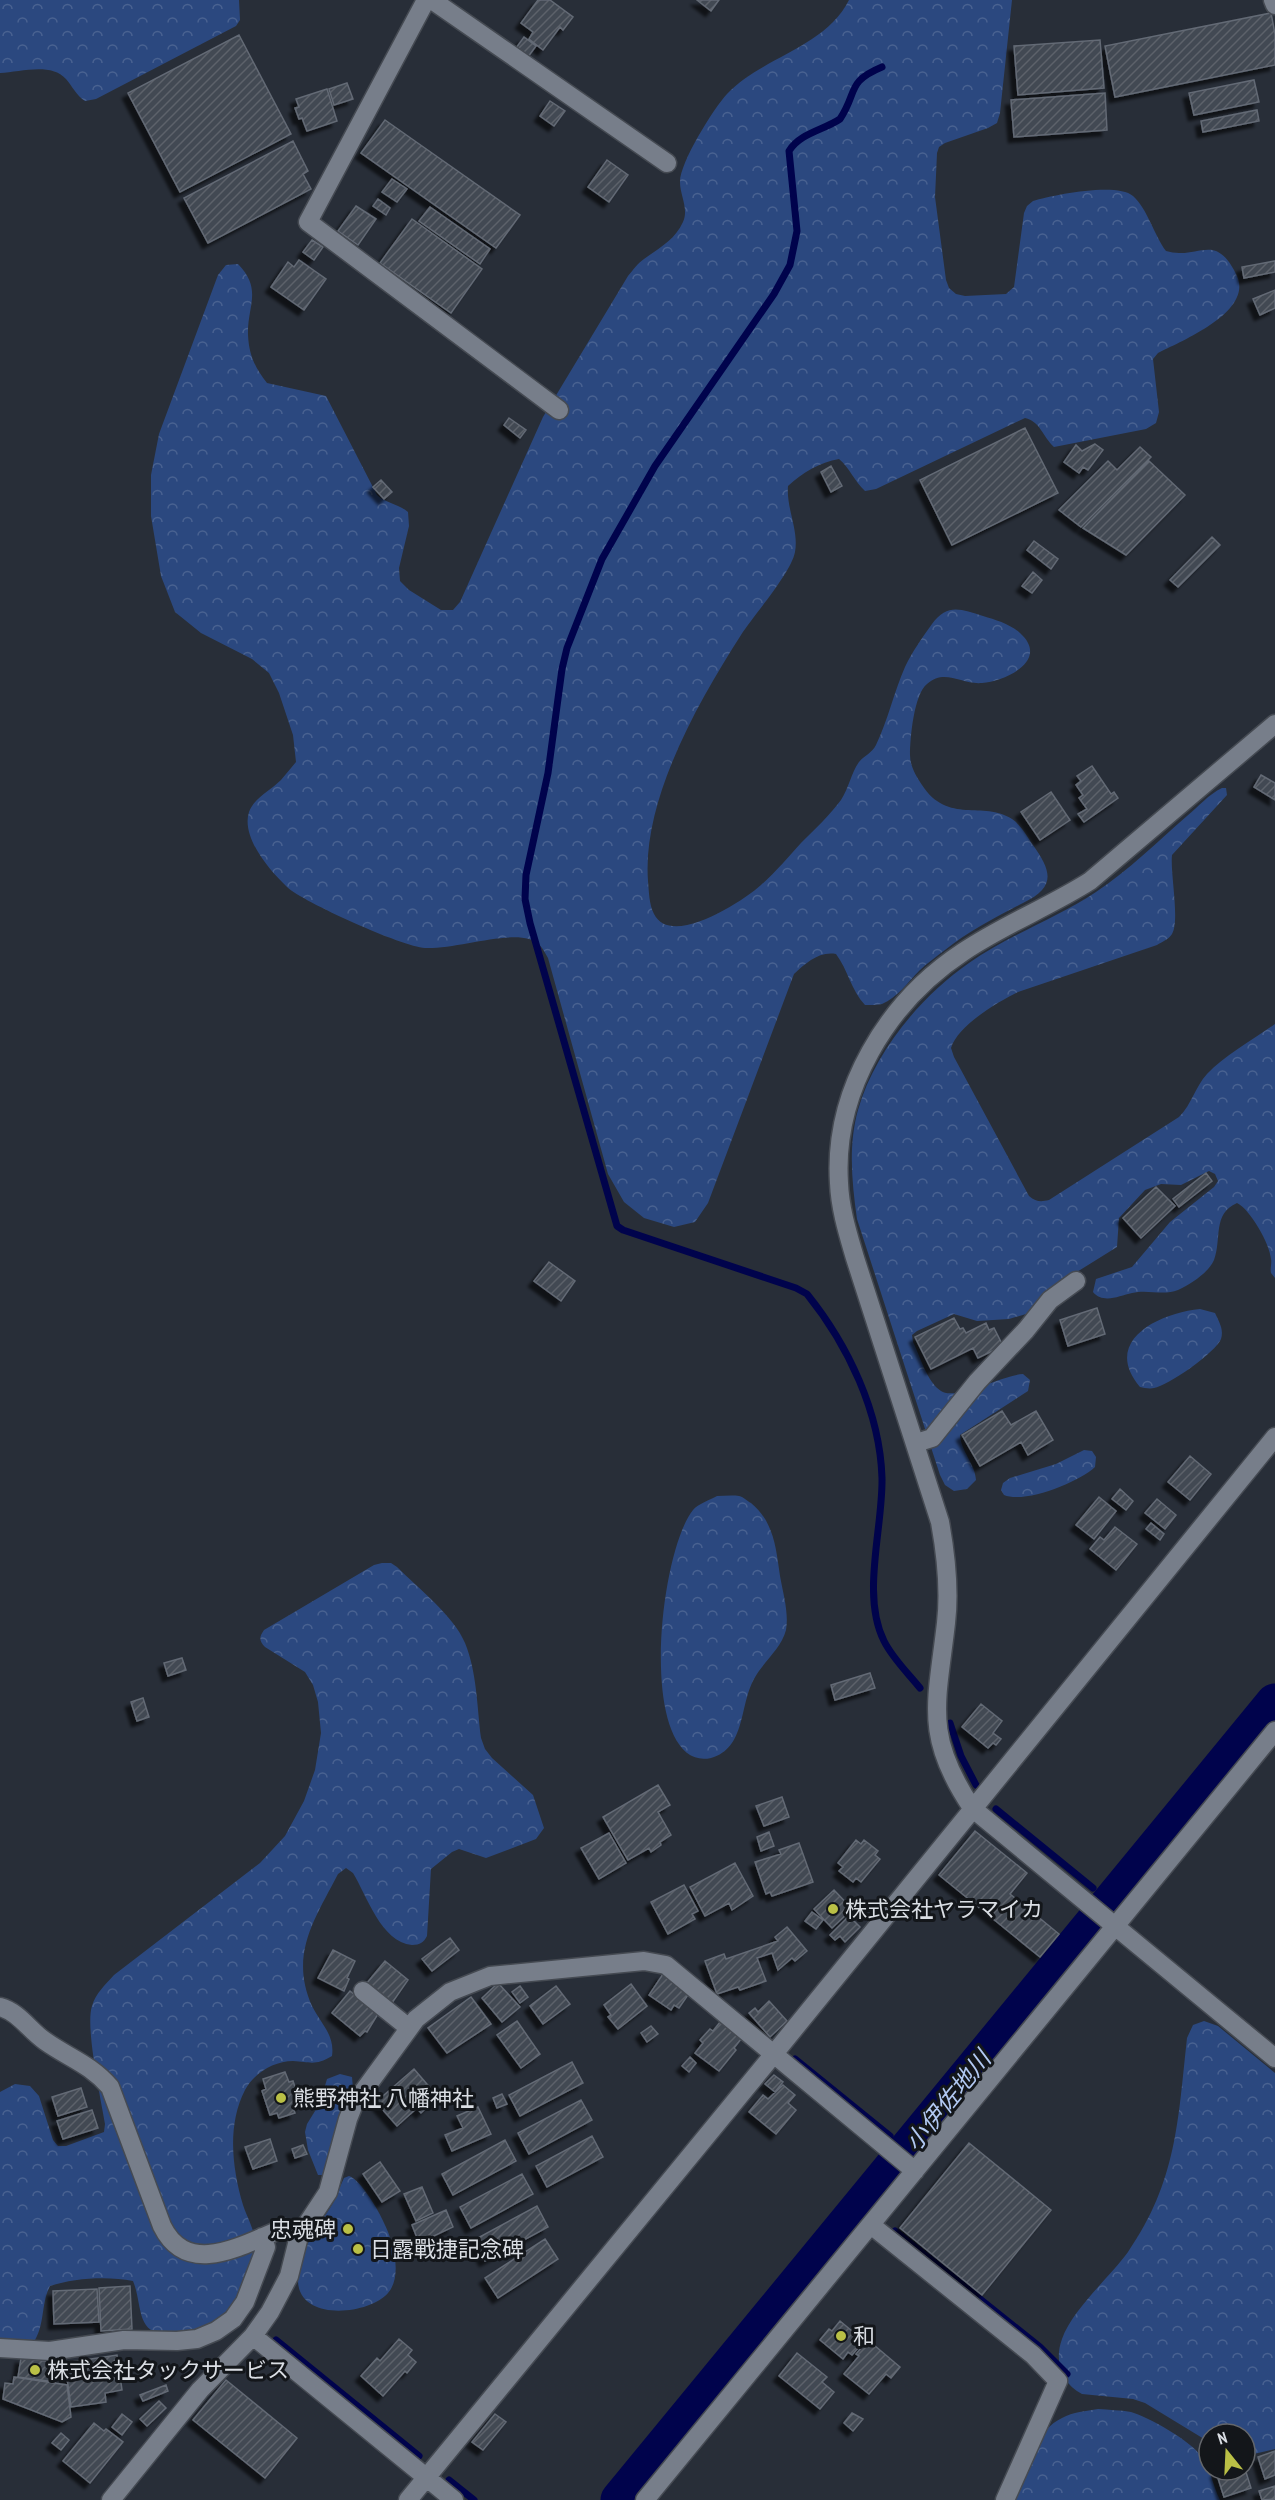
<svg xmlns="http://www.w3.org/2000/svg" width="1275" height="2500" font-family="'PT Sans Narrow','Noto Sans JP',sans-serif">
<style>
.forest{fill:url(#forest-crowns)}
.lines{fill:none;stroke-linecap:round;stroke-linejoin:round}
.stream{stroke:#00034c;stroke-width:7}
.river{stroke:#00034c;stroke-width:39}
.building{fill:url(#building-hatch);stroke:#636a75;stroke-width:1.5;filter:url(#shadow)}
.minor-casing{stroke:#454a52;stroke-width:21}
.minor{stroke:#777e8a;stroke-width:18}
.poi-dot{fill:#bac046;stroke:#13161a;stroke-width:2}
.labels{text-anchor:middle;stroke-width:6;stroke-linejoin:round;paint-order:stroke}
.poi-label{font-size:22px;fill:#dadee4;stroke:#13161a;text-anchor:start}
.water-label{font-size:24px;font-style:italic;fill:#b2c9f2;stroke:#13161a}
</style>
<defs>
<pattern id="forest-crowns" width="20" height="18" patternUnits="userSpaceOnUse" patternTransform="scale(1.5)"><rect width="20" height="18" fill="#2b487f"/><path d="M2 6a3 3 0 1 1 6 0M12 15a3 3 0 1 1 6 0" fill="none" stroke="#496291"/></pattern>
<pattern id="building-hatch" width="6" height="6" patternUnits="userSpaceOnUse" patternTransform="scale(1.5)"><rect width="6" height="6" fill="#424852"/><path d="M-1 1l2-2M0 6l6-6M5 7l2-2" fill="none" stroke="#5d626b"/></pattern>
<filter id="shadow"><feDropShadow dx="-5.5" dy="5.5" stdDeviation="1.5" flood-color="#0009"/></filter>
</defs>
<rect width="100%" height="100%" fill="#282e38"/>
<path class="forest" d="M 0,0 L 239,0 L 240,20 L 236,26 L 96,99 L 85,101 C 76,95 73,87 66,79 C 51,62 20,72 0,73 Z
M 849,0 L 1012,0 L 1000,113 L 997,123 L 988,128 L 945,143 L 939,147 L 937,153 L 935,197 L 946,280 L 949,288 L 956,294 L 965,296 L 1006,294 L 1014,287 L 1024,213 L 1027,206 L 1033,201 C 1053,195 1117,182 1133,196 C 1147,208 1154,235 1166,251 C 1170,252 1175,253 1179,253 C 1191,254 1205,247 1216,251 C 1225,255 1231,264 1235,272 C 1258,310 1183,340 1158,353 L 1153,359 L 1159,412 L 1156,423 L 1146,429 L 1054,447 C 1043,437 1040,421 1025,418 L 876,489 L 865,491 C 854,481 850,468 839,459 C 820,462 802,473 788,486 C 786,508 799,530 795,552 C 791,573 754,615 741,635 C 698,702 642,800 648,881 C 649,892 649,904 654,914 C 671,948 742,902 761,885 C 776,872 788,857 801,843 C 815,829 830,815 841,800 C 849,788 851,773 859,762 C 865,755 872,753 876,745 C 888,720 894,692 905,667 C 912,652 922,638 932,624 C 947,603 961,609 983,616 C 996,620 1010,624 1020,633 C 1050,660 1006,681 982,683 C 962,685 945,668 927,684 C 914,694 910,738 910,755 C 910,766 916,776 922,785 C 948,825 983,800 1012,819 C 1021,825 1027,836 1033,845 C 1052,872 1056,887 1023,903 C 996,917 969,931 945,950 C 936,957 927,963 919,971 C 908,982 897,998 882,1004 C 879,1005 868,1005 865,1005 C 851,990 848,970 836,954 C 819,951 806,963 794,974 L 708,1203 L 695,1222 L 674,1227 L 644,1218 L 624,1202 L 608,1174 L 548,958 C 543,949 539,941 529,939 C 504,932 455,949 425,948 C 403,947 303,902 287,887 C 269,870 241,837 249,812 C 254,798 271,790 281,780 C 286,774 291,768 296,762 L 293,735 L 279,693 L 269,673 L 252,659 L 201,633 L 175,612 L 161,576 L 151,516 L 151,475 L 159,434 L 218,275 L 226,265 L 238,264 C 263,290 247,306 248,335 C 249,355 255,368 267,383 L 326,396 L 377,495 C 387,504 397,503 408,512 L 409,526 L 399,568 L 400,581 L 409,590 L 441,610 L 453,610 L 460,602 L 543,417 L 628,276 C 633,270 638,263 644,259 C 659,248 675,240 683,222 C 689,209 680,195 680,182 C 680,162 714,108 727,94 C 762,57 826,47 849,0 Z
M 1222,788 L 1226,788 L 1227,795 L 1172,855 C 1170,873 1180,921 1172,934 C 1169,939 1162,942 1157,945 L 1018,992 C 998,1002 958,1025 951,1048 L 954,1057 L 1029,1196 C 1036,1202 1041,1202 1049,1200 L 1179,1117 C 1192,1104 1195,1087 1207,1074 C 1224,1056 1254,1039 1275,1024 L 1275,1278 L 1271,1273 C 1270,1268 1272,1263 1271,1259 C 1270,1244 1250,1209 1237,1203 C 1212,1214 1222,1239 1214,1260 C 1208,1273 1191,1284 1178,1290 C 1163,1296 1148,1289 1132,1293 C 1119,1296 1103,1304 1093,1292 L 1096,1279 L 1132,1267 L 1170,1222 L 1214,1187 L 1218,1181 L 1215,1174 L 1209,1171 L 1181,1185 L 1161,1184 L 1145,1190 L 1119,1218 L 1117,1247 L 1072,1275 L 1026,1314 L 1009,1319 L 977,1321 L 954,1314 L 917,1331 L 912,1335 L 913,1342 C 920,1356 927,1382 941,1391 C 955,1401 1003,1375 1023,1374 L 1030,1380 L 1028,1391 L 960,1435 C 961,1452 975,1463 976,1480 L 967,1489 L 954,1491 L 945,1485 L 940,1475 L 857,1219 C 852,1183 848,1146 858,1110 C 874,1053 920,997 969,963 C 1009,935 1055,919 1096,892 C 1129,870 1157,842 1187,816 C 1198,807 1209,794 1222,788 Z
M 1200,1309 L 1215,1313 C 1219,1322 1224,1329 1221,1339 C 1216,1352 1168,1386 1154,1388 C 1150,1389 1144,1388 1140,1387 C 1101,1341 1159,1313 1200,1309 Z
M 1084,1450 L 1092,1451 L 1096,1457 L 1095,1467 C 1079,1482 1025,1504 1004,1495 L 1001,1490 L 1003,1483 L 1010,1478 L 1056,1464 Z
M 717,1496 C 724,1496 732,1495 739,1496 C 744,1497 747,1501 751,1503 C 774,1522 776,1548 780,1576 C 783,1593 789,1613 786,1630 C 781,1649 763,1662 754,1679 C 739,1706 746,1748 711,1758 C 706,1760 695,1758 690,1755 C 641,1724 662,1549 693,1510 C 698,1504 710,1500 717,1496 Z
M 382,1563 L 391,1563 L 397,1567 C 418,1588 454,1616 465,1643 C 477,1672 477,1707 481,1738 L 485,1749 L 492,1758 L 533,1795 L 544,1828 L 536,1839 L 486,1858 L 459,1849 L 452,1852 L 431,1869 L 427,1936 C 424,1942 420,1945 412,1945 C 381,1942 367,1896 353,1873 L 346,1868 L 338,1874 C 315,1919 289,1954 312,2006 C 321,2024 335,2035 332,2056 C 315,2066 311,2062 293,2061 C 274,2061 254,2073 245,2090 C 227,2125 232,2168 243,2205 C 247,2217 253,2227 255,2239 C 256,2252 251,2263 247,2274 C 239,2299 235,2310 212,2324 C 207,2326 201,2331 196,2333 C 188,2335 177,2333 169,2334 C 135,2335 143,2305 133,2281 C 108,2276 74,2278 50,2286 C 41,2303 45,2323 35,2340 L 22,2344 L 0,2342 L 0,2092 L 15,2084 L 30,2086 L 39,2096 L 53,2140 L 58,2146 L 66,2146 L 104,2132 L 105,2124 C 101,2099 85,2027 92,2006 C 96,1993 105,1985 114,1975 L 260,1863 L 285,1836 L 304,1801 L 315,1770 L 321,1733 L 318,1702 L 313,1685 L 305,1672 L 265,1647 C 259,1641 259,1637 264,1630 L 374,1565 Z
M 1204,2021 L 1218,2026 L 1275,2073 L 1275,2449 L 1245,2456 L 1245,2434 L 1209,2434 L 1209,2442 L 1145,2403 L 1133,2399 L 1082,2394 C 1061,2383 1054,2361 1062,2339 C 1072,2310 1109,2278 1128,2252 C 1177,2181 1178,2120 1187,2038 L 1193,2025 Z
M 340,2074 L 352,2077 L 353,2089 L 339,2116 L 325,2171 L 322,2175 L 318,2175 L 308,2150 L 305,2132 L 307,2124 L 320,2103 L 327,2079 Z
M 349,2176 C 361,2180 379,2211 384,2223 C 393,2241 403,2276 388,2293 C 369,2315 299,2322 298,2281 C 298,2250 318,2228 333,2203 C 337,2195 340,2186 344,2178 Z
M 1098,2409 C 1109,2410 1120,2410 1131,2412 C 1149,2417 1191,2441 1202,2457 C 1211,2470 1213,2486 1220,2500 L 1012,2500 C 1024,2474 1034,2431 1062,2418 C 1073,2412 1086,2411 1098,2409 Z"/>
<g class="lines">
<path class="stream" d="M 882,67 C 846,82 858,92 840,119 C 824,130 800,133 789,151 L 797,231 L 790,265 L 774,294 L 655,466 L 602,559 L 567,648 L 562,669 L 548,773 L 526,875 L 525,899 L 530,923 L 617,1226 L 623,1230 L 796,1288 L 807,1294 C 848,1345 880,1412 882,1478 C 883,1528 861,1595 884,1641 C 893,1659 908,1673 920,1688
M 950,1723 L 961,1756 L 976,1785
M 996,1809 L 1093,1888
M 1104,1897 L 1111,1903
M 795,2059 L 890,2136
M 901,2145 L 908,2150
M 895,2231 L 1040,2347 L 1067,2374
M 276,2340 L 419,2456
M 449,2480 L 474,2500"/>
<path class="river" d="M 620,2500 L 1275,1703"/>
</g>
<path class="building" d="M 538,0 L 550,0 L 573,17 L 563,30 L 560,27 L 543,50 L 529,39 L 533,32 L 521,23 Z
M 697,0 L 719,0 L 711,11 Z
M 1271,13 L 1275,34 L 1275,65 L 1115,97 L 1105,46 Z
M 239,35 L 291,134 L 180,192 L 128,93 Z
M 524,37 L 536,46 L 528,57 L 516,48 Z
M 1100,40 L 1104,88 L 1018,95 L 1014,46 Z
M 1254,80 L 1259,102 L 1194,115 L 1189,93 Z
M 347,83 L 353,99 L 334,105 L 329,89 Z
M 327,89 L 337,121 L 307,131 L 302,118 L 299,119 L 295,108 L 299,107 L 296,99 Z
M 1105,93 L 1107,130 L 1014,137 L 1011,100 Z
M 550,101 L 565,111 L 554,126 L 540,116 Z
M 1257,110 L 1259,121 L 1203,132 L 1201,121 Z
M 385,120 L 520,215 L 496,248 L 361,153 Z
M 293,141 L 308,171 L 303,174 L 311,189 L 208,243 L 184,198 Z
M 607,160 L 628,175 L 609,202 L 588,187 Z
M 392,179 L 407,189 L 397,202 L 382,192 Z
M 378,199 L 390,208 L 386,215 L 373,206 Z
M 356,206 L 376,219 L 358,245 L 338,231 Z
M 430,207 L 490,249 L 480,264 L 419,221 Z
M 412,219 L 482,269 L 451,313 L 380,263 Z
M 312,240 L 323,247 L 314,260 L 303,252 Z
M 299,260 L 326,279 L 304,310 L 271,287 L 288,262 L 294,267 Z
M 1275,261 L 1275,272 L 1244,278 L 1242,267 Z
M 1275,290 L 1275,308 L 1260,315 L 1253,299 Z
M 509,418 L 526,430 L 520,438 L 504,425 Z
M 1025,428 L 1058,493 L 952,545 L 920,480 Z
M 1095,444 L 1103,450 L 1088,470 L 1083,467 L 1079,473 L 1064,462 L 1076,445 L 1082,451 Z
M 1140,447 L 1151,457 L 1081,527 L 1059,510 L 1108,461 L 1117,470 Z
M 1149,461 L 1185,495 L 1126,555 L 1083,528 Z
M 831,466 L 842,486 L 831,492 L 821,472 Z
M 381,480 L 392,492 L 384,499 L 373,487 Z
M 1212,537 L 1220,545 L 1178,587 L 1170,580 Z
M 1034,541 L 1058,559 L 1051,569 L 1027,550 Z
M 1033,572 L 1042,580 L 1032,593 L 1022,586 Z
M 1092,766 L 1111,794 L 1114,792 L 1118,798 L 1084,822 L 1078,814 L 1087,809 L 1079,798 L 1083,795 L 1076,785 L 1081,781 L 1077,776 Z
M 1261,775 L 1275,783 L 1275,800 L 1254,787 Z
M 1051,792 L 1070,820 L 1040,840 L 1021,812 Z
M 1206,1173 L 1212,1181 L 1179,1207 L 1173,1199 Z
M 1156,1187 L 1175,1206 L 1141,1238 L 1123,1218 Z
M 549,1262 L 575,1281 L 561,1301 L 534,1281 Z
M 1097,1308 L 1105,1334 L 1068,1346 L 1060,1320 Z
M 954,1318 L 960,1329 L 963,1328 L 966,1333 L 986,1323 L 989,1330 L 994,1328 L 1003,1346 L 978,1358 L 973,1348 L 931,1369 L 915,1337 Z
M 1002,1411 L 1011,1425 L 1036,1411 L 1053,1440 L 1028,1455 L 1021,1442 L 980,1466 L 962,1435 Z
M 1190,1456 L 1211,1474 L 1190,1500 L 1168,1482 Z
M 1120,1489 L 1133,1501 L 1126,1510 L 1112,1499 Z
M 1099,1497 L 1116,1511 L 1094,1539 L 1076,1525 Z
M 1157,1499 L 1176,1515 L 1165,1529 L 1145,1513 Z
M 1151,1523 L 1164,1534 L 1160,1540 L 1146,1529 Z
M 1115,1527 L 1137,1544 L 1116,1570 L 1090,1549 L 1100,1537 L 1104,1540 Z
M 182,1658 L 186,1670 L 168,1676 L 164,1663 Z
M 870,1673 L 875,1688 L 835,1700 L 831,1685 Z
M 143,1698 L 149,1717 L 137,1721 L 131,1702 Z
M 981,1704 L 1002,1721 L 993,1733 L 1001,1739 L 996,1745 L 993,1743 L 988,1748 L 962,1727 Z
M 658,1785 L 670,1805 L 658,1812 L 671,1835 L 660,1842 L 661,1845 L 651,1852 L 649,1848 L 628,1860 L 603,1817 Z
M 782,1797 L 789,1817 L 764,1826 L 756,1806 Z
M 975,1831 L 1027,1873 L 1010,1894 L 1059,1934 L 1040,1957 L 939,1875 Z
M 769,1832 L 774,1846 L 761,1851 L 757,1837 Z
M 609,1833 L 626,1863 L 599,1879 L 581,1848 Z
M 856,1840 L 861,1844 L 864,1840 L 878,1851 L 875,1855 L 880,1859 L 861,1882 L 856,1878 L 853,1882 L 839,1871 L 843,1867 L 838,1863 Z
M 799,1843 L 813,1882 L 772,1896 L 770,1892 L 766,1894 L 755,1862 L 781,1854 L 779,1850 Z
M 735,1863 L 753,1896 L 732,1910 L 729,1903 L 705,1916 L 690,1887 Z
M 684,1885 L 698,1911 L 692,1914 L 695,1919 L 668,1934 L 651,1902 Z
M 834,1890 L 852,1909 L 832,1928 L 814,1909 Z
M 812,1912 L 823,1920 L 816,1929 L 805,1921 Z
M 849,1916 L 860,1927 L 845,1942 L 840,1936 L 835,1940 L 830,1935 Z
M 787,1927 L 807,1951 L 795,1961 L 792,1958 L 778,1970 L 772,1953 L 757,1958 L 766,1981 L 740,1990 L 738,1987 L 717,1994 L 705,1961 L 724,1954 L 726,1959 L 778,1941 L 775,1937 Z
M 450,1938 L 459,1950 L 432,1971 L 422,1959 Z
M 333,1950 L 355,1961 L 347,1978 L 349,1979 L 344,1991 L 318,1978 Z
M 385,1961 L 408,1980 L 392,2003 L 367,1983 Z
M 663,1974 L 690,1992 L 679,2008 L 674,2005 L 671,2010 L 649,1995 Z
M 498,1983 L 520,2007 L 502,2022 L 482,1998 Z
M 631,1984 L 647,2006 L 618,2029 L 608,2017 L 611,2015 L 604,2005 Z
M 520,1986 L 528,1997 L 520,2003 L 512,1992 Z
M 556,1986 L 570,2004 L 543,2024 L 530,2006 Z
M 350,1991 L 378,2014 L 367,2032 L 365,2031 L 360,2036 L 332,2013 Z
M 471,1997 L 491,2024 L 447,2053 L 428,2028 Z
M 769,2001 L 787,2021 L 770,2037 L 749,2013 L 755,2008 L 758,2012 Z
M 517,2021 L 540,2054 L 521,2068 L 497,2035 Z
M 720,2022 L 741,2039 L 734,2048 L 736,2050 L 719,2071 L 695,2053 L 703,2043 L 700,2040 L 710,2029 L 713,2031 Z
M 651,2026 L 658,2034 L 647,2042 L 641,2033 Z
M 690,2057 L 696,2063 L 689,2072 L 682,2066 Z
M 572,2062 L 583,2083 L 520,2116 L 509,2095 Z
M 414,2069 L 438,2097 L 421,2113 L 417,2108 L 397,2126 L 376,2102 Z
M 285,2072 L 289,2082 L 293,2081 L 301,2105 L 293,2108 L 295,2113 L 279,2118 L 277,2113 L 270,2115 L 262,2091 L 266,2089 L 263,2079 Z
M 774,2075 L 783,2082 L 775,2092 L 765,2084 Z
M 783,2085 L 795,2095 L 788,2103 L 796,2110 L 776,2134 L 749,2112 L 763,2095 L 768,2099 Z
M 81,2088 L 87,2107 L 58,2116 L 52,2097 Z
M 502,2094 L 507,2104 L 497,2108 L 493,2098 Z
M 581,2100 L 592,2120 L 529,2154 L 518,2133 Z
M 478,2107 L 491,2134 L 452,2151 L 445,2135 L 463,2128 L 457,2116 Z
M 92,2110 L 98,2128 L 63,2139 L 57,2121 Z
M 592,2136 L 603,2157 L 547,2187 L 536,2166 Z
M 270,2139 L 277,2161 L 253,2169 L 245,2147 Z
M 505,2140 L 516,2161 L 453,2195 L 442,2174 Z
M 969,2143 L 1051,2210 L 982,2295 L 900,2228 Z
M 303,2145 L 307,2154 L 295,2158 L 292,2149 Z
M 380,2162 L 400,2191 L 382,2202 L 363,2174 Z
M 522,2174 L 533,2194 L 471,2228 L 460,2207 Z
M 422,2187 L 433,2213 L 416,2221 L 404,2194 Z
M 537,2206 L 548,2227 L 485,2261 L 474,2240 Z
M 446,2210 L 453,2227 L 419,2243 L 412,2225 Z
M 545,2239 L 558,2259 L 498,2298 L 485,2278 Z
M 130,2286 L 132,2329 L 101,2331 L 99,2288 Z
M 97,2289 L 99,2322 L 54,2324 L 53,2291 Z
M 840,2321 L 864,2341 L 852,2355 L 848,2352 L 843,2359 L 820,2340 L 829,2329 L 832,2331 Z
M 399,2339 L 412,2350 L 408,2355 L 416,2362 L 407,2373 L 405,2371 L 383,2396 L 361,2376 L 377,2358 L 380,2361 Z
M 868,2340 L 900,2367 L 891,2378 L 886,2374 L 869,2394 L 844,2374 L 859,2356 L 856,2354 Z
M 797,2353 L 827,2377 L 822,2382 L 834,2392 L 820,2409 L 779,2376 Z
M 117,2355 L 122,2390 L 105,2393 L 106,2402 L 71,2407 L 65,2363 Z
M 21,2358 L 52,2362 L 51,2370 L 56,2371 L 55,2382 L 18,2377 Z
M 14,2377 L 67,2385 L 71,2417 L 62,2422 L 3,2399 L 5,2383 L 13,2384 Z
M 226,2380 L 297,2438 L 265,2478 L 193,2420 Z
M 166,2385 L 168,2391 L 143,2401 L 140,2395 Z
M 159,2401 L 166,2408 L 147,2426 L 140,2419 Z
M 852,2413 L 863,2419 L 853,2431 L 844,2423 Z
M 122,2414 L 132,2422 L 122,2435 L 112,2427 Z
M 495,2414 L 506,2422 L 483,2450 L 472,2442 Z
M 94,2423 L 104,2431 L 106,2429 L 123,2442 L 90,2483 L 63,2461 Z
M 61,2433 L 69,2440 L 61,2450 L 52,2443 Z
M 1275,2451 L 1275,2475 L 1265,2479 L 1258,2457 Z
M 1245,2469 L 1251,2488 L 1224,2497 L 1216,2472 Z
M 1275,2486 L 1275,2499 L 1262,2500 L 1259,2491 Z"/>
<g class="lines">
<g class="minor-casing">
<path id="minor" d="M 426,0 L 308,222 L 559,410
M 432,0 L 667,163
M 1273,0 L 1275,5
M 1275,724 L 1090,881 C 1049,907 1003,925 963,952 C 887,1002 833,1091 839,1183 C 840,1209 848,1234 855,1258 L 940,1522 C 946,1555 950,1589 946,1623 C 937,1703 923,1735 972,1808 L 1275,2058
M 916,1443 L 932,1438 L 977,1382 L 1026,1330 L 1050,1300 L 1076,1281
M 363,1991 L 409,2028
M 0,2007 C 19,2012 29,2030 45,2041 C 69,2058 90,2064 110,2087 L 162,2226 C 188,2279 244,2244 284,2228 L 299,2236
M 871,2225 L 1033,2355 L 1058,2381 L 1005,2500
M 253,2336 L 454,2500
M 0,2348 L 50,2351 L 124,2340 L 177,2341 L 197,2339 L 216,2331 L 233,2319 L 245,2302 L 266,2247 L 262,2237
M 111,2500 L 200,2390 L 253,2336 L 270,2312 L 289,2276 L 299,2236 L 328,2192 L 348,2119 L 354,2104 L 416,2019 L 450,1992 L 490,1976 L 644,1961 L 666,1965 L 915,2171
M 408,2500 L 773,2055 L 1275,1437
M 645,2500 L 1275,1731"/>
</g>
<use href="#minor" class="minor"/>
</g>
<g class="poi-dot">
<circle cx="833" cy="1909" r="6"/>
<circle cx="281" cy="2098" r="6"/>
<circle cx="348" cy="2229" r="6"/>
<circle cx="358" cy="2249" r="6"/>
<circle cx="841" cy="2336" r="6"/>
<circle cx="35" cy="2370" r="6"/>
</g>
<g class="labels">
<g class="poi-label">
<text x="845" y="1917">株式会社ヤラマイカ</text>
<text x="293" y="2106">熊野神社 八幡神社</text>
<text x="336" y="2237" text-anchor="end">忠魂碑</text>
<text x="370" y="2257">日露戰捷記念碑</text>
<text x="853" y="2344">和</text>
<text x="47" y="2378">株式会社タックサービス</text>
</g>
<g class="water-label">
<text transform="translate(948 2101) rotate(-51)" y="8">小伊佐地川</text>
</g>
</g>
<g transform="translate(1227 2452) rotate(342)"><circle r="28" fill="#13161a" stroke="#63666b" stroke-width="1.5"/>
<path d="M0-4.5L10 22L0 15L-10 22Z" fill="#bac046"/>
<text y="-9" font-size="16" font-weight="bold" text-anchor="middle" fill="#dadee4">N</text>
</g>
</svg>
